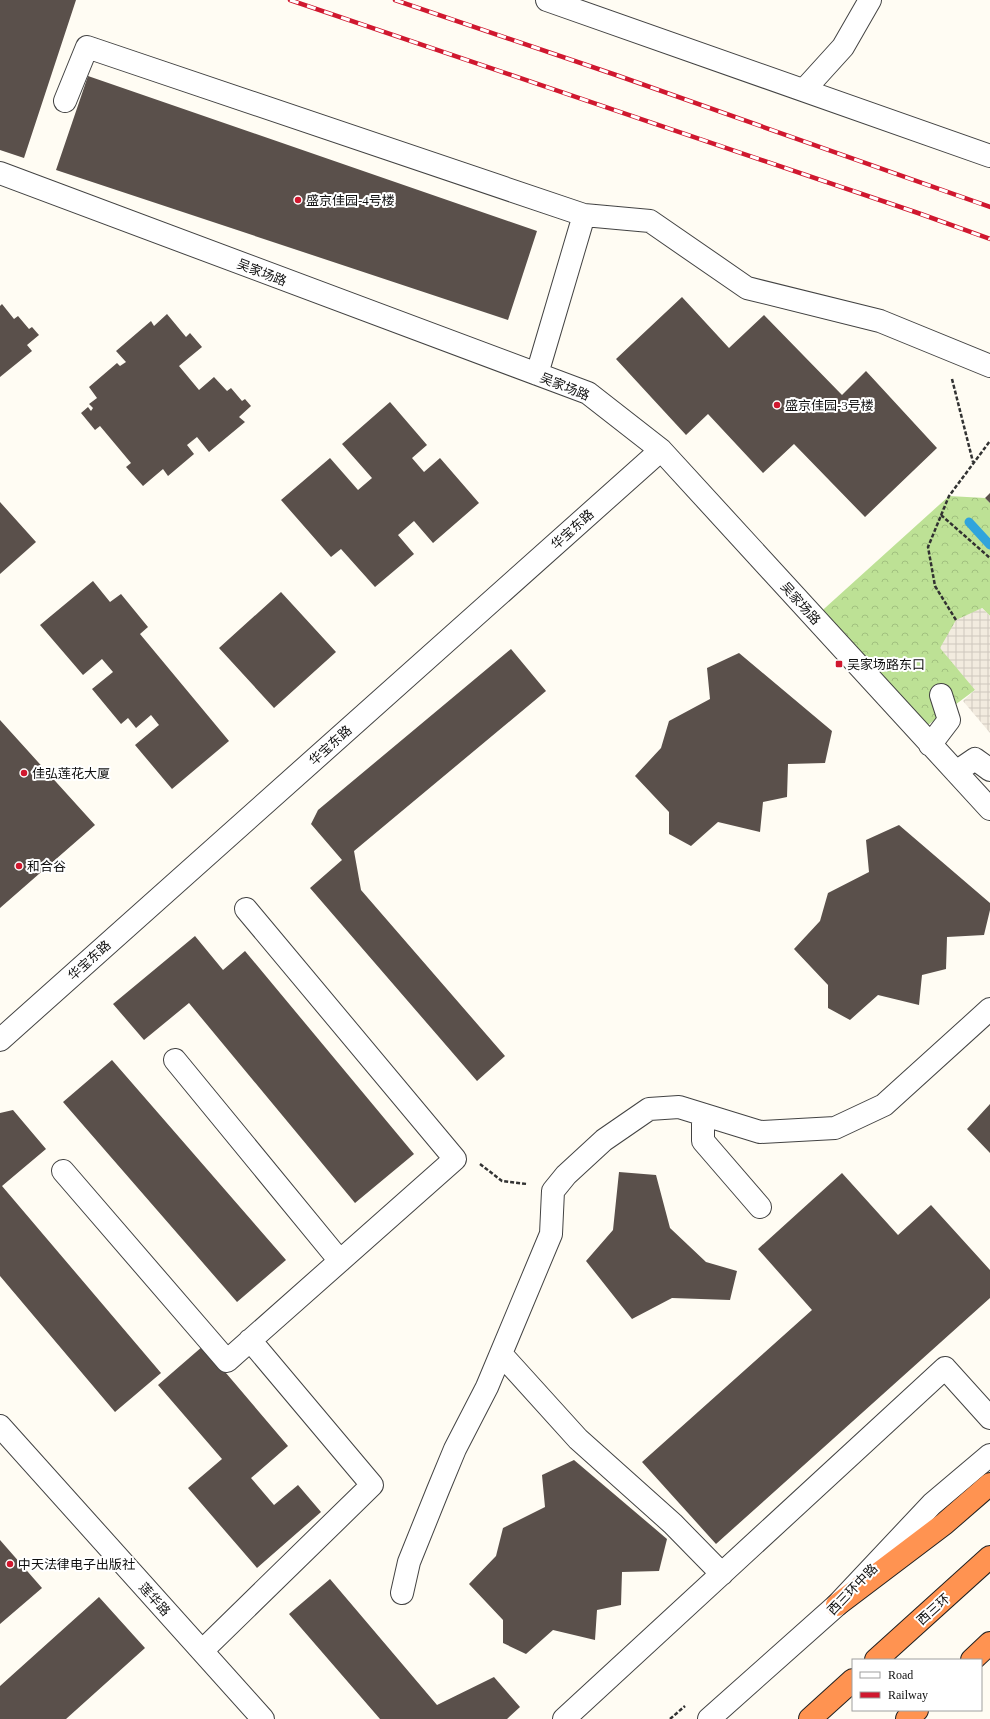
<svg xmlns="http://www.w3.org/2000/svg" width="990" height="1719" font-family="'Times New Roman','Noto Sans SC',serif">
<style>
.forest{fill:url(#forest-crowns)}
.plaza{fill:url(#plaza-grid)}
.lines{fill:none;stroke-linecap:round;stroke-linejoin:round}
.stream{stroke:#30a4dc;stroke-width:9}
.building{fill:#5a504b}
.minor-casing{stroke:#434343;stroke-width:24}
.highway-casing{stroke:#212121;stroke-width:24}
.path{stroke:#323232;stroke-width:2.5;stroke-dasharray:4 2;stroke-linecap:butt}
.minor{stroke:#fff;stroke-width:22}
.highway{stroke:#ff9351;stroke-width:22}
.rail-casing{stroke:#d0182f;stroke-width:4.5}
.rail{stroke:#fff;stroke-width:3;stroke-dasharray:9;stroke-linecap:butt}
.poi-dot{fill:#d0182f;stroke:#fff;stroke-width:1.5}
.labels{text-anchor:middle;stroke-width:4;stroke-linejoin:round;paint-order:stroke}
.poi-label{font-size:13px;fill:#101010;stroke:#fff;text-anchor:start}
.street-label{font-size:13px;fill:#101010;stroke:#fff}
</style>
<defs>
<pattern id="forest-crowns" width="20" height="18" patternUnits="userSpaceOnUse"><rect width="20" height="18" fill="#bde195"/><path d="M2 6a3 3 0 1 1 6 0M12 15a3 3 0 1 1 6 0" fill="none" stroke="#a1c07f"/></pattern>
<pattern id="plaza-grid" width="8" height="8" patternUnits="userSpaceOnUse"><rect width="8" height="8" fill="#f2ebdf"/><path d="M0 4h8M4 0v8" fill="none" stroke="#cec8be"/></pattern>
</defs>
<rect width="100%" height="100%" fill="#fffcf3"/>
<path class="forest" d="M 949,496 L 985,498 L 990,503 L 990,616 L 982,608 L 975,690 L 920,731 L 815,617 Z"/>
<path class="plaza" d="M 982,608 L 990,616 L 990,733 L 963,701 L 975,690 L 940,648 L 956,620 Z"/>
<g class="lines">
<path class="stream" d="M 969,522 L 990,545"/>
</g>
<path class="building" d="M 0,0 L 76,0 L 24,158 L 0,150 Z
M 88,76 L 537,231 L 508,320 L 56,170 Z
M 682,297 L 729,348 L 764,315 L 842,395 L 866,371 L 937,448 L 865,517 L 794,444 L 763,473 L 708,414 L 686,435 L 616,359 Z
M 2,304 L 14,319 L 18,316 L 29,329 L 32,327 L 39,335 L 27,345 L 32,351 L 0,377 L 0,306 Z
M 167,314 L 186,337 L 190,333 L 202,347 L 179,366 L 199,390 L 214,377 L 227,391 L 231,388 L 242,401 L 245,399 L 251,406 L 239,417 L 245,422 L 209,452 L 197,437 L 187,445 L 194,454 L 168,476 L 163,469 L 143,486 L 126,467 L 131,463 L 100,426 L 95,430 L 81,413 L 88,407 L 91,411 L 93,408 L 89,404 L 97,398 L 89,387 L 117,363 L 120,366 L 126,362 L 116,351 L 151,321 L 154,326 Z
M 390,402 L 427,445 L 412,458 L 424,472 L 440,458 L 479,503 L 433,543 L 414,521 L 398,535 L 414,554 L 375,587 L 341,549 L 331,557 L 281,500 L 330,458 L 358,490 L 372,478 L 342,444 Z
M 990,493 L 990,503 L 985,498 Z
M 0,502 L 36,542 L 0,574 Z
M 93,581 L 110,602 L 121,594 L 148,627 L 140,634 L 229,741 L 172,789 L 135,745 L 159,725 L 151,715 L 136,728 L 128,718 L 121,724 L 92,689 L 113,672 L 102,659 L 83,675 L 40,625 Z
M 281,592 L 336,652 L 274,708 L 219,648 Z
M 511,649 L 546,691 L 354,851 L 361,890 L 505,1056 L 477,1081 L 310,888 L 342,860 L 311,824 L 318,810 Z
M 739,653 L 832,731 L 825,763 L 788,764 L 787,797 L 763,802 L 760,832 L 718,822 L 691,846 L 669,834 L 669,812 L 635,776 L 661,748 L 669,721 L 710,699 L 707,668 Z
M 0,720 L 95,825 L 0,908 Z
M 899,825 L 990,903 L 990,910 L 984,935 L 947,937 L 946,969 L 922,975 L 919,1005 L 878,995 L 850,1020 L 828,1008 L 828,985 L 794,949 L 820,921 L 828,893 L 869,872 L 866,840 Z
M 195,936 L 223,970 L 245,951 L 414,1154 L 355,1203 L 189,1003 L 144,1040 L 113,1004 Z
M 112,1060 L 286,1260 L 237,1302 L 63,1102 Z
M 990,1104 L 990,1153 L 967,1129 Z
M 13,1110 L 46,1149 L 2,1186 L 161,1373 L 115,1412 L 0,1276 L 0,1113 Z
M 619,1172 L 656,1175 L 670,1228 L 706,1262 L 737,1271 L 730,1300 L 672,1298 L 632,1319 L 586,1261 L 613,1230 Z
M 842,1173 L 898,1235 L 931,1205 L 990,1270 L 990,1298 L 716,1544 L 642,1462 L 812,1310 L 758,1249 Z
M 203,1346 L 288,1446 L 251,1478 L 274,1505 L 298,1485 L 321,1512 L 257,1568 L 188,1488 L 222,1459 L 158,1385 Z
M 574,1460 L 667,1539 L 659,1571 L 622,1572 L 621,1605 L 597,1610 L 595,1640 L 553,1630 L 526,1654 L 503,1643 L 503,1620 L 469,1584 L 496,1556 L 503,1528 L 545,1507 L 542,1475 Z
M 0,1540 L 42,1588 L 0,1624 Z
M 330,1579 L 437,1705 L 494,1677 L 520,1707 L 507,1719 L 380,1719 L 289,1614 Z
M 99,1597 L 145,1648 L 66,1719 L 0,1719 L 0,1686 Z"/>
<g class="lines">
<g class="minor-casing">
<path id="minor" d="M 547,0 L 990,156
M 804,90 L 843,47 L 870,0
M 65,101 L 87,47 L 584,215 L 650,221 L 747,288 L 880,321 L 990,366
M 0,173 L 588,393 L 661,450 L 990,809
M 537,374 L 584,215
M 930,745 L 949,720 L 941,695
M 956,772 L 975,759 L 990,770
M 0,1040 L 661,450
M 175,1060 L 340,1261
M 703,1115 L 703,1141 L 760,1207
M 63,1171 L 227,1361 L 455,1159 L 246,909
M 501,1354 L 578,1439 L 673,1524 L 722,1574
M 0,1426 L 263,1719
M 402,1593 L 409,1562 L 438,1490 L 455,1449 L 487,1387 L 551,1234 L 553,1191 L 566,1175 L 604,1140 L 649,1109 L 679,1107 L 760,1132 L 835,1128 L 884,1105 L 990,1009
M 202,1651 L 372,1485 L 250,1340
M 564,1719 L 945,1368 L 990,1418
M 709,1719 L 837,1605 L 932,1504 L 990,1455"/>
</g>
<g class="highway-casing">
<path id="highway" d="M 837,1605 L 944,1524 L 990,1484
M 876,1660 L 990,1557
M 972,1660 L 990,1643
M 810,1719 L 853,1680
M 907,1719 L 917,1710"/>
</g>
<path class="path" d="M 952,379 L 973,462
M 941,515 L 990,558
M 956,620 L 935,586 L 928,547 L 949,496 L 990,441
M 480,1164 L 502,1181 L 527,1184
M 670,1719 L 685,1706"/>
<use href="#minor" class="minor"/>
<use href="#highway" class="highway"/>
<g class="rail-casing">
<path id="rail" d="M 290,0 L 918,213 L 990,239
M 395,0 L 616,75 L 990,207"/>
</g>
<use href="#rail" class="rail"/>
</g>
<g class="poi-dot">
<circle cx="298" cy="200" r="4"/>
<circle cx="777" cy="405" r="4"/>
<rect x="835" y="660" width="8" height="8" rx="2"/>
<circle cx="24" cy="773" r="4"/>
<circle cx="19" cy="866" r="4"/>
<circle cx="10" cy="1564" r="4"/>
</g>
<g class="labels">
<g class="poi-label">
<text x="306" y="205">盛京佳园-4号楼</text>
<text x="785" y="410">盛京佳园-3号楼</text>
<text x="847" y="669">吴家场路东口</text>
<text x="32" y="778">佳弘莲花大厦</text>
<text x="27" y="871">和合谷</text>
<text x="18" y="1569">中天法律电子出版社</text>
</g>
<g class="street-label">
<text transform="translate(262 272) rotate(21)" y="5">吴家场路</text>
<text transform="translate(565 386) rotate(22)" y="5">吴家场路</text>
<text transform="translate(572 529) rotate(-42)" y="5">华宝东路</text>
<text transform="translate(801 603) rotate(48)" y="5">吴家场路</text>
<text transform="translate(330 745) rotate(-42)" y="5">华宝东路</text>
<text transform="translate(89 960) rotate(-42)" y="5">华宝东路</text>
<text transform="translate(852 1589) rotate(-46)" y="5">西三环中路</text>
<text transform="translate(155 1599) rotate(48)" y="5">莲华路</text>
<text transform="translate(933 1609) rotate(-42)" y="5">西三环</text>
</g>
</g>
<rect x="852" y="1659" width="130" height="52" fill="#ffffff" stroke="#9f9f9f"/>
<rect x="860" y="1672" width="20" height="6" fill="#ffffff" stroke="#9f9f9f"/>
<text x="888" y="1679" font-size="12" fill="#101010">Road</text>
<rect x="860" y="1692" width="20" height="6" fill="#d0182f" stroke="#9f9f9f"/>
<text x="888" y="1699" font-size="12" fill="#101010">Railway</text>
</svg>
